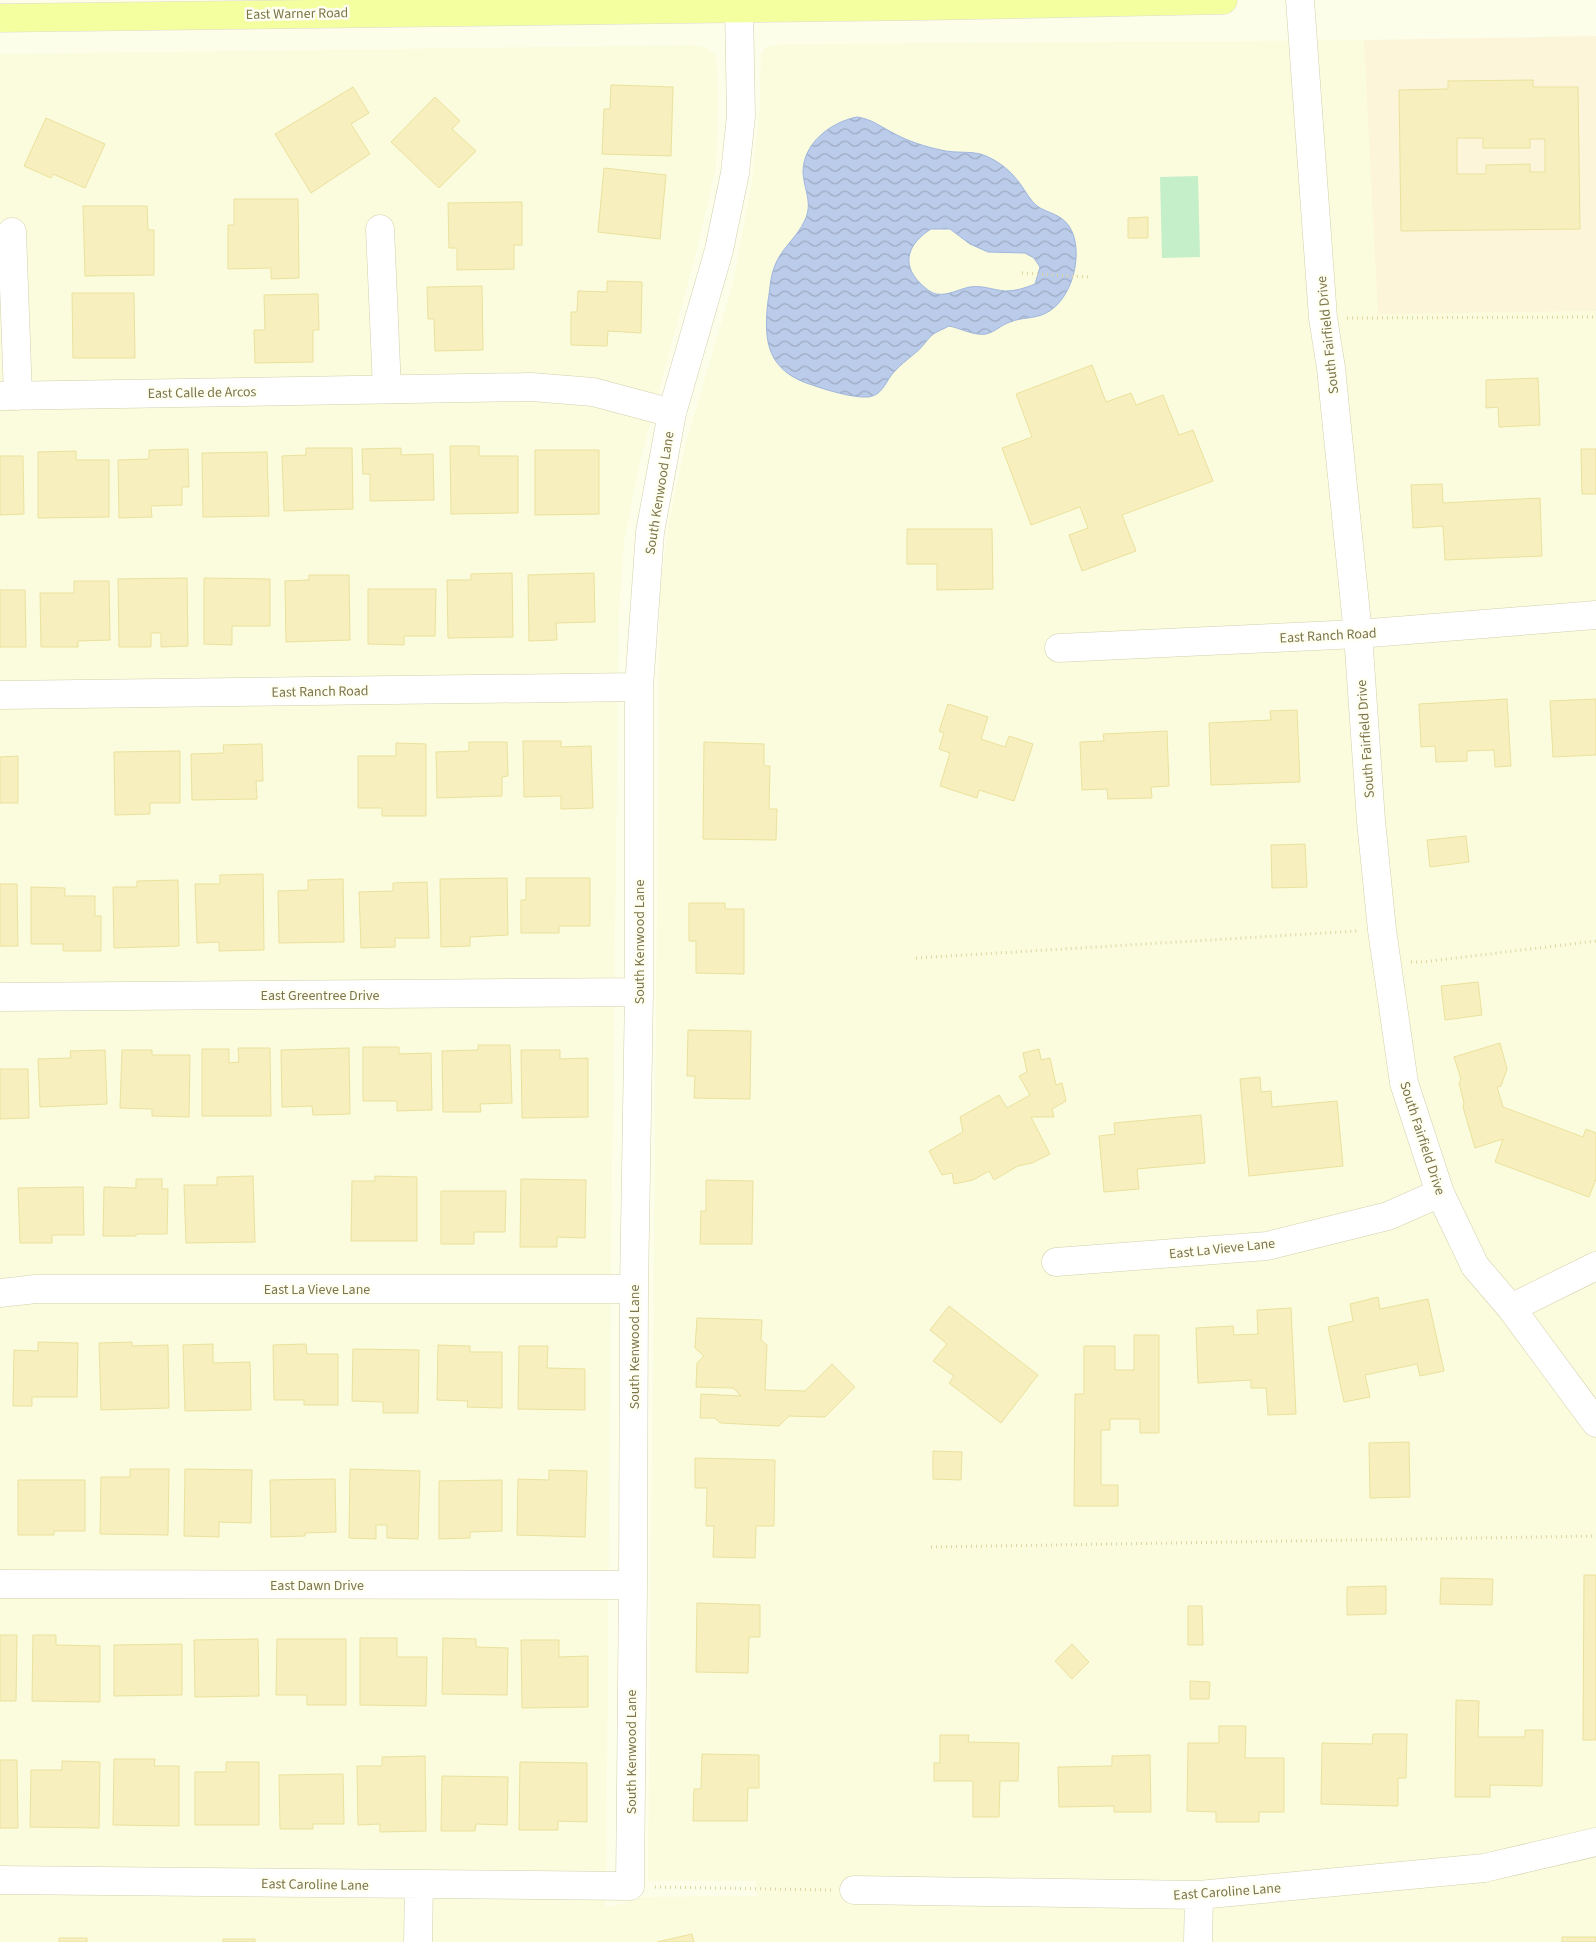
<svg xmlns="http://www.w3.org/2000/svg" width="1596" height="1942" font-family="'Source Sans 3',sans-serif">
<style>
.residential{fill:#fafcdd}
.commercial{fill:#fcf5da}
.garden{fill:#c5efc9}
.water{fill:url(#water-waves);stroke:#a0b6de;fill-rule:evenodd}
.building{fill:#f7f0be;stroke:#ebe19c;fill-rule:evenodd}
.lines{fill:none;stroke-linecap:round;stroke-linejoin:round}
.minor-casing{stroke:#d3d0ad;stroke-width:29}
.major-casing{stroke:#dddbd0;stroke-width:29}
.path{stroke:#ddd5a0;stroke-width:3;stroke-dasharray:1 4;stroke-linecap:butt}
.minor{stroke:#fff;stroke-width:28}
.major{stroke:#f4ffa0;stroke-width:28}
.labels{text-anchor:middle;stroke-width:5;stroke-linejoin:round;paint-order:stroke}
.street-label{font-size:14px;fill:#7d7549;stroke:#fefff2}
</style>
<defs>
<pattern id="water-waves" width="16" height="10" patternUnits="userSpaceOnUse" patternTransform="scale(1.25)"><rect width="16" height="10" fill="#bbcceb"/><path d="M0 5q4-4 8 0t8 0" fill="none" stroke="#9daac0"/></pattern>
</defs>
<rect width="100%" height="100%" fill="#fcfee9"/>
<path class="residential" d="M 1364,40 L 1379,313 L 1596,311 L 1596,1942 L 0,1942 L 0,54 L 693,45 L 705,47 L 716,55 L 718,97 L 716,167 L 697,249 L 638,469 L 624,542 L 619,611 L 611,1255 L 606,1907 L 623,1904 L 634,1897 L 758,1896 L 756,1881 L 648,1881 L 660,591 L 669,521 L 686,443 L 733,283 L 752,181 L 760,104 L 761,54 L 766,47 L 785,44 Z"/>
<path class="commercial" d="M 1596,36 L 1596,311 L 1378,314 L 1364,40 Z"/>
<path class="garden" d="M 1198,176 L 1200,257 L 1162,258 L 1160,177 Z"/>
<path class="water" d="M 857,117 C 872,119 881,127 895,134 C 908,141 926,147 941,150 C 956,154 973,150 986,156 C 1000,162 1012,172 1021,185 C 1026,192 1030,200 1037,206 C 1047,213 1061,214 1069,226 C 1085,250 1073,300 1046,313 C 1035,319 1022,317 1010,322 C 1001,325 995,332 986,334 C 974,336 960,328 949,326 C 944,329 937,331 932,335 C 926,341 921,349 914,354 C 907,360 900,365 894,372 C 888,378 885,388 878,393 C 876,395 870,397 868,397 C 852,398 827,390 812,385 C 768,371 763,343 768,301 C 770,291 770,278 774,268 C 780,249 797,238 805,220 C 813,203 804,190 803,172 C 803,143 831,122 857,117 ZM 931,229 L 950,229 L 970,244 L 988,252 L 1025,253 L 1034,258 L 1040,267 L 1035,284 C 1025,288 1016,291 1005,291 C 993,290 982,285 970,287 C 959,289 948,296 936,294 C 931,293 924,287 920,283 C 900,263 909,243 931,229 Z"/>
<path class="building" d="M 1533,80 L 1533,87 L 1578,87 L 1580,229 L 1401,231 L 1399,90 L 1448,89 L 1448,81 ZM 1457,138 L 1483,138 L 1483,148 L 1530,148 L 1530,139 L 1545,139 L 1545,172 L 1530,172 L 1530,164 L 1486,165 L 1486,174 L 1457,174 Z
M 611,85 L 673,87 L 671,156 L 602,154 L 604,109 L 610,109 Z
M 353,87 L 369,113 L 351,124 L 370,154 L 311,193 L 275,134 Z
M 435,97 L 460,121 L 452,129 L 476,151 L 439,188 L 391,142 Z
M 46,118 L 105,144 L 85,188 L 53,174 L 51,178 L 24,166 Z
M 604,168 L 666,175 L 660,239 L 598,232 Z
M 234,199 L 298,199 L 299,278 L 271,279 L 271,268 L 228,269 L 228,225 L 234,225 Z
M 522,202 L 522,245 L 514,245 L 514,269 L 457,270 L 457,248 L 449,248 L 448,203 Z
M 83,206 L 147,206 L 148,230 L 154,230 L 154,275 L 85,276 Z
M 1148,217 L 1148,238 L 1128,238 L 1128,218 Z
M 607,281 L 642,282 L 641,333 L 608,331 L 607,346 L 571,345 L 571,312 L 577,312 L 578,291 L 607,292 Z
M 482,286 L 483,350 L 435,351 L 434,319 L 428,319 L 427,287 Z
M 72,293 L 134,293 L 135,358 L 73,358 Z
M 318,294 L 319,330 L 313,330 L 313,362 L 255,363 L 254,330 L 265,330 L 264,295 Z
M 1092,365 L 1106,402 L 1131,393 L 1136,405 L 1163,395 L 1179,435 L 1193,430 L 1213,481 L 1122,515 L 1136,551 L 1082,571 L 1069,535 L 1088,528 L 1080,507 L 1031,525 L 1002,448 L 1032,437 L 1016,394 Z
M 1538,378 L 1540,425 L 1499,427 L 1498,407 L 1486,408 L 1486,380 Z
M 450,446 L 479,446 L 479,456 L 518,456 L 518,513 L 451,514 Z
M 306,448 L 352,448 L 353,509 L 284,511 L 282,456 L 306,455 Z
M 401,448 L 401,455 L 433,454 L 434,500 L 370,501 L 370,474 L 363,474 L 362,449 Z
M 188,449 L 189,487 L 182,487 L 182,505 L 151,506 L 152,517 L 119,518 L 118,460 L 149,459 L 149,450 Z
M 1581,449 L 1596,449 L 1596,494 L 1582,494 Z
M 535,450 L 599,450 L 599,514 L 535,515 Z
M 76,451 L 76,460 L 109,460 L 109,517 L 38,518 L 38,452 Z
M 267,452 L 269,516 L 203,517 L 202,453 Z
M 0,456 L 23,456 L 24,514 L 0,515 Z
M 1442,484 L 1443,503 L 1540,498 L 1542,556 L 1445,560 L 1443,526 L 1413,528 L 1411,485 Z
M 907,529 L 992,529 L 993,589 L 937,590 L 937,564 L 907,564 Z
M 512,573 L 513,637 L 448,638 L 447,580 L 471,580 L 471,574 Z
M 594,573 L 595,622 L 556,623 L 557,640 L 529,641 L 528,575 Z
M 309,575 L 349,575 L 350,640 L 286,642 L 285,581 L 309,580 Z
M 187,578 L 188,646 L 161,647 L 161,633 L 151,633 L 151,647 L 119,647 L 118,579 Z
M 204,578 L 270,579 L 270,626 L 232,626 L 232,645 L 204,644 Z
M 74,581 L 109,581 L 110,640 L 78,641 L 78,647 L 41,647 L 40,593 L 74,593 Z
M 368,589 L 436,589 L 435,636 L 404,636 L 404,645 L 368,644 Z
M 0,590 L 25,590 L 26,647 L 0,647 Z
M 1507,699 L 1511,766 L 1495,767 L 1494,750 L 1467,751 L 1467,761 L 1436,762 L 1435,746 L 1421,747 L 1419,704 Z
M 1596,699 L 1596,755 L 1553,757 L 1550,701 Z
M 948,704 L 988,717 L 981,739 L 1005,747 L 1009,736 L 1033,744 L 1014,801 L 979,790 L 977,798 L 940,786 L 950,753 L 939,749 L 944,733 L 939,731 Z
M 1297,710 L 1300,782 L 1211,785 L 1209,723 L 1271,720 L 1270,711 Z
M 1167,731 L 1169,786 L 1151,787 L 1152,798 L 1108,799 L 1107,789 L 1082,790 L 1080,742 L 1104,741 L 1103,734 Z
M 523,741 L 561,741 L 561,747 L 591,746 L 593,808 L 561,809 L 561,796 L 524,797 Z
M 469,742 L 507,742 L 508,776 L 502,777 L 502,796 L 437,798 L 436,752 L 469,751 Z
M 704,742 L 764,744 L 764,766 L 770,766 L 769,809 L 777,809 L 776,840 L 703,839 Z
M 396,743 L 426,744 L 426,816 L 382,816 L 382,808 L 358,808 L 358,756 L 396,756 Z
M 262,744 L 263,781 L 256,781 L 257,799 L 192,800 L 191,754 L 224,753 L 223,745 Z
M 180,751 L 180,803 L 150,803 L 150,814 L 115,815 L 114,752 Z
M 18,756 L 18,803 L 0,803 L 0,757 Z
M 1466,836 L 1469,862 L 1430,867 L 1427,840 Z
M 1305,844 L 1307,887 L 1272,888 L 1271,845 Z
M 263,874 L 264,950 L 219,951 L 219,942 L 197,943 L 195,884 L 220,884 L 220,875 Z
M 507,878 L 508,935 L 470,937 L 470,946 L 441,947 L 440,879 Z
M 526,878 L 590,878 L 590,926 L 559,926 L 559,933 L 521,933 L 521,900 L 526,900 Z
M 343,879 L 344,942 L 279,943 L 278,891 L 308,890 L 308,880 Z
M 178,880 L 179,946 L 114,948 L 113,887 L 137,887 L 137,881 Z
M 427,882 L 429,938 L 395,938 L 395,947 L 361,948 L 359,892 L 393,891 L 393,883 Z
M 0,884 L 17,884 L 18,946 L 0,946 Z
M 31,887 L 65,888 L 65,896 L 95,896 L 95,916 L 101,916 L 101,951 L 63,951 L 63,944 L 31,944 Z
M 689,903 L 725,903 L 725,909 L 744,909 L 744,974 L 696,973 L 696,941 L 689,941 Z
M 1478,982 L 1482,1015 L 1445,1020 L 1441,986 Z
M 688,1030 L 751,1031 L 750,1099 L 694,1098 L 695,1076 L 687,1076 Z
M 1500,1043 L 1507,1069 L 1501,1086 L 1497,1087 L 1503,1107 L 1583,1137 L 1586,1129 L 1596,1133 L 1596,1179 L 1589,1197 L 1495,1162 L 1503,1139 L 1475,1148 L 1463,1107 L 1464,1103 L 1459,1083 L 1461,1079 L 1454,1057 Z
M 478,1045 L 510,1045 L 512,1103 L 480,1104 L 481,1112 L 443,1112 L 442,1051 L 478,1050 Z
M 363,1047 L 399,1047 L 399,1054 L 431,1053 L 432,1110 L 397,1111 L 397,1101 L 363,1101 Z
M 238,1048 L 270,1048 L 271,1116 L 202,1116 L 202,1049 L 229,1049 L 229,1063 L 239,1062 Z
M 349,1048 L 350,1114 L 313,1115 L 312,1106 L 282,1107 L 281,1050 Z
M 1039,1049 L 1041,1060 L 1050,1058 L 1056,1085 L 1062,1083 L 1066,1101 L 1052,1109 L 1054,1117 L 1031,1117 L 1050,1154 L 1032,1163 L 1018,1166 L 994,1180 L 989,1171 L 973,1180 L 954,1184 L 952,1173 L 942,1175 L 929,1151 L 963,1132 L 960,1117 L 999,1095 L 1007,1108 L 1030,1095 L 1019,1076 L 1027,1072 L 1023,1053 Z
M 105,1050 L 107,1104 L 40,1107 L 38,1059 L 71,1058 L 70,1051 Z
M 122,1050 L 152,1050 L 152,1055 L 190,1055 L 189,1117 L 152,1116 L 152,1109 L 120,1108 Z
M 521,1050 L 560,1050 L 560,1059 L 588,1058 L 588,1117 L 522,1118 Z
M 0,1069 L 28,1069 L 29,1118 L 0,1119 Z
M 1260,1077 L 1261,1092 L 1271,1091 L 1272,1107 L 1337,1101 L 1343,1166 L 1249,1176 L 1240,1079 Z
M 1201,1115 L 1205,1163 L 1137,1169 L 1139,1189 L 1104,1192 L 1099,1136 L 1115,1134 L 1114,1123 Z
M 253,1176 L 255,1242 L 186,1243 L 184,1185 L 217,1185 L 217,1177 Z
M 375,1176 L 417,1177 L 417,1241 L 351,1241 L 352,1181 L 375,1181 Z
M 136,1179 L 162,1179 L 162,1189 L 168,1189 L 167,1234 L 136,1234 L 136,1236 L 103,1236 L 104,1187 L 136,1188 Z
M 521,1179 L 586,1180 L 585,1238 L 557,1237 L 557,1247 L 520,1247 Z
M 706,1180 L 753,1181 L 752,1244 L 700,1244 L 701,1211 L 706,1211 Z
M 83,1187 L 84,1235 L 52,1235 L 52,1243 L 20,1243 L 18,1188 Z
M 441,1191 L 506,1191 L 505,1232 L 474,1232 L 474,1244 L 441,1244 Z
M 1378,1297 L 1380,1309 L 1428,1299 L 1444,1371 L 1420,1376 L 1417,1364 L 1365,1375 L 1370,1397 L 1344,1402 L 1328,1327 L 1353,1321 L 1350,1304 Z
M 949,1306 L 1038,1375 L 1001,1423 L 949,1383 L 954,1376 L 933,1361 L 947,1344 L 930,1330 Z
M 1291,1308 L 1296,1414 L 1268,1415 L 1266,1388 L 1251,1388 L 1251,1380 L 1198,1383 L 1196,1328 L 1233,1326 L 1234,1335 L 1258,1334 L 1257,1310 Z
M 697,1318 L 762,1320 L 761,1340 L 767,1345 L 765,1390 L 805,1391 L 832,1364 L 855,1387 L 825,1417 L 789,1416 L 779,1426 L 720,1423 L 715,1418 L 700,1418 L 701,1394 L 741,1396 L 733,1388 L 696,1387 L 697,1363 L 704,1356 L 695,1348 Z
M 1134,1335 L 1159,1335 L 1159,1433 L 1140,1433 L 1140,1419 L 1110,1419 L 1110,1430 L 1101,1430 L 1101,1485 L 1118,1485 L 1118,1506 L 1074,1506 L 1075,1394 L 1084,1394 L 1084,1346 L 1115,1346 L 1115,1370 L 1134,1370 Z
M 38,1342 L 78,1343 L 77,1397 L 32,1397 L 32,1406 L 13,1406 L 14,1350 L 38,1351 Z
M 132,1342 L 132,1346 L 168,1345 L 169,1408 L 101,1410 L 99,1343 Z
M 213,1344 L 213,1363 L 250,1362 L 251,1410 L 185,1411 L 183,1345 Z
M 306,1344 L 307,1354 L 338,1354 L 338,1405 L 304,1405 L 304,1400 L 274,1400 L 273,1345 Z
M 438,1345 L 470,1346 L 470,1352 L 502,1352 L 502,1408 L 467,1407 L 468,1401 L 437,1400 Z
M 519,1346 L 548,1346 L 547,1368 L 585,1369 L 585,1410 L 518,1409 Z
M 353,1349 L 419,1350 L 418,1413 L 383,1413 L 383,1402 L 352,1401 Z
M 1409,1442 L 1410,1497 L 1370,1498 L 1369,1443 Z
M 933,1451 L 962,1452 L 961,1480 L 933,1479 Z
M 695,1458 L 775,1460 L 774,1526 L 756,1526 L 755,1558 L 713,1557 L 714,1526 L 706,1526 L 707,1488 L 695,1488 Z
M 130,1469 L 169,1469 L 168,1535 L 100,1534 L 101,1477 L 130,1477 Z
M 185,1469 L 252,1470 L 251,1523 L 219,1522 L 219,1537 L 184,1536 Z
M 350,1469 L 420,1471 L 418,1539 L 387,1538 L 387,1525 L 376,1525 L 376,1539 L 349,1538 Z
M 549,1470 L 587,1471 L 585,1537 L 517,1535 L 518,1479 L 549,1480 Z
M 335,1479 L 336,1532 L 305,1533 L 305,1536 L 271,1537 L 270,1480 Z
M 18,1480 L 85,1480 L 85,1531 L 54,1531 L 54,1535 L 18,1535 Z
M 502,1480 L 502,1531 L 470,1532 L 470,1538 L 439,1539 L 439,1481 Z
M 1584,1575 L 1596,1575 L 1596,1740 L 1583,1740 Z
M 1441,1578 L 1493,1579 L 1492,1605 L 1440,1604 Z
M 1386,1586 L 1386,1614 L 1347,1615 L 1347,1587 Z
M 697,1603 L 760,1605 L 760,1637 L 749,1637 L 748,1673 L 696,1672 Z
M 1188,1606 L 1202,1606 L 1203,1645 L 1188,1645 Z
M 0,1635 L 17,1635 L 16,1701 L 0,1701 Z
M 33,1635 L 56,1635 L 56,1645 L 100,1646 L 100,1702 L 32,1701 Z
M 360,1638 L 397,1638 L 397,1657 L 427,1657 L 426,1706 L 360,1705 Z
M 443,1638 L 476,1639 L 476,1647 L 508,1648 L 507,1695 L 442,1694 Z
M 258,1639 L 259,1696 L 195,1697 L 194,1640 Z
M 277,1639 L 346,1639 L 346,1705 L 307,1705 L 307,1695 L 276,1695 Z
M 521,1640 L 559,1640 L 559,1657 L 588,1656 L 588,1707 L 522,1708 Z
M 182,1644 L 182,1695 L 114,1696 L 114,1645 Z
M 1072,1644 L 1089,1662 L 1072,1679 L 1055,1661 Z
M 1190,1681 L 1210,1682 L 1209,1699 L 1190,1699 Z
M 1456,1700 L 1479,1701 L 1478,1737 L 1525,1737 L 1525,1730 L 1543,1730 L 1542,1786 L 1490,1785 L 1490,1797 L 1455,1797 Z
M 1219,1726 L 1246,1726 L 1245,1758 L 1284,1758 L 1284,1812 L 1259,1812 L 1259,1822 L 1216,1822 L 1216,1812 L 1187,1811 L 1188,1743 L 1219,1743 Z
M 1373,1734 L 1407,1734 L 1406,1778 L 1398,1778 L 1398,1806 L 1321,1804 L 1322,1743 L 1372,1744 Z
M 940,1735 L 969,1735 L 968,1742 L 1019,1743 L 1018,1781 L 1000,1781 L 999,1817 L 973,1817 L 973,1781 L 934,1781 L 934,1763 L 940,1763 Z
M 702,1754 L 759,1755 L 759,1788 L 748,1788 L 747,1821 L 693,1821 L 694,1789 L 701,1789 Z
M 1150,1755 L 1151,1812 L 1114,1812 L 1114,1806 L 1059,1807 L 1058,1767 L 1112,1766 L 1112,1756 Z
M 425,1756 L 426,1831 L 380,1832 L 380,1824 L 358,1825 L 357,1766 L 382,1766 L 382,1757 Z
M 114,1759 L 155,1759 L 154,1766 L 179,1766 L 179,1826 L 113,1825 Z
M 0,1760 L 17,1760 L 18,1828 L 0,1828 Z
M 62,1761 L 100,1762 L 99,1828 L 30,1827 L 31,1770 L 62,1770 Z
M 226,1762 L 259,1762 L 259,1825 L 195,1825 L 195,1772 L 226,1772 Z
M 520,1762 L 587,1763 L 587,1822 L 558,1821 L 558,1830 L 519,1830 Z
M 343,1774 L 344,1824 L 313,1824 L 313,1829 L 280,1829 L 279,1775 Z
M 442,1776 L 508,1777 L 507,1825 L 476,1824 L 475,1831 L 441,1831 Z
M 692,1934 L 694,1942 L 657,1942 Z
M 1562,1937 L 1596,1937 L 1596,1942 L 1562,1942 Z
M 59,1938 L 87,1938 L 87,1942 L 59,1942 Z
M 223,1939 L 255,1939 L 255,1942 L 223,1942 Z"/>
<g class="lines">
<g class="minor-casing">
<path id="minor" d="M 1300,0 L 1323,318 L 1331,368 L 1358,634 L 1371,821 L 1382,930 L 1404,1083 L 1440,1193 L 1475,1266 L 1511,1308 L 1596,1423
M 380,229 L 387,389
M 12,232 L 18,396
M 0,396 L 531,387 L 593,392 L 672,413
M 1059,648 L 1358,634 L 1596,615
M 0,695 L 639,687
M 0,997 L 639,992
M 1056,1262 L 1267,1246 L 1388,1216 L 1440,1193
M 0,1293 L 36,1289 L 634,1289
M 1511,1308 L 1596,1266
M 0,1584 L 633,1585
M 0,1880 L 630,1886 L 633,1585 L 634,1289 L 639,992 L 639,687 L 650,532 L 672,413 L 719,250 L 735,173 L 741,116 L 739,8
M 854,1890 L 1199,1895 L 1484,1868 L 1596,1842
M 418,1942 L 419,1885
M 1198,1942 L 1199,1895"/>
</g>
<g class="major-casing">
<path id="major" d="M 0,18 L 925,6 L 1223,0"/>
</g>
<path class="path" d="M 1022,273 L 1089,277
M 1347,318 L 1596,317
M 916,958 L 1357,931
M 1411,962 L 1423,962 L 1596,941
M 931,1547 L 1596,1536
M 655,1887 L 831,1890"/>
<use href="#minor" class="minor"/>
<use href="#major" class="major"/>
</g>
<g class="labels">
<g class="street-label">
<text transform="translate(297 13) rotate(-1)" y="5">East Warner Road</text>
<text transform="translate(1327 335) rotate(-96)" y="5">South Fairfield Drive</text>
<text transform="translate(202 392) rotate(-1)" y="5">East Calle de Arcos</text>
<text transform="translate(659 493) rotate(-81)" y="5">South Kenwood Lane</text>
<text transform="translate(1328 635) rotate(-3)" y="5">East Ranch Road</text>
<text transform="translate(320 691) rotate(-1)" y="5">East Ranch Road</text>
<text transform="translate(1365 739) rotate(-94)" y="5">South Fairfield Drive</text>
<text transform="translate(639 942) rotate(-90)" y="5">South Kenwood Lane</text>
<text x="320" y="1000">East Greentree Drive</text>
<text transform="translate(1423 1138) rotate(72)" y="5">South Fairfield Drive</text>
<text transform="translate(1222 1248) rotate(-6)" y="5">East La Vieve Lane</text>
<text x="317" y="1294">East La Vieve Lane</text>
<text transform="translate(634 1347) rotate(-90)" y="5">South Kenwood Lane</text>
<text x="317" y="1590">East Dawn Drive</text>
<text transform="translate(631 1752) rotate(-90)" y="5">South Kenwood Lane</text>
<text transform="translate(315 1884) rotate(1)" y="5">East Caroline Lane</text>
<text transform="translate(1227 1891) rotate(-4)" y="5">East Caroline Lane</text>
</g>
</g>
</svg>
